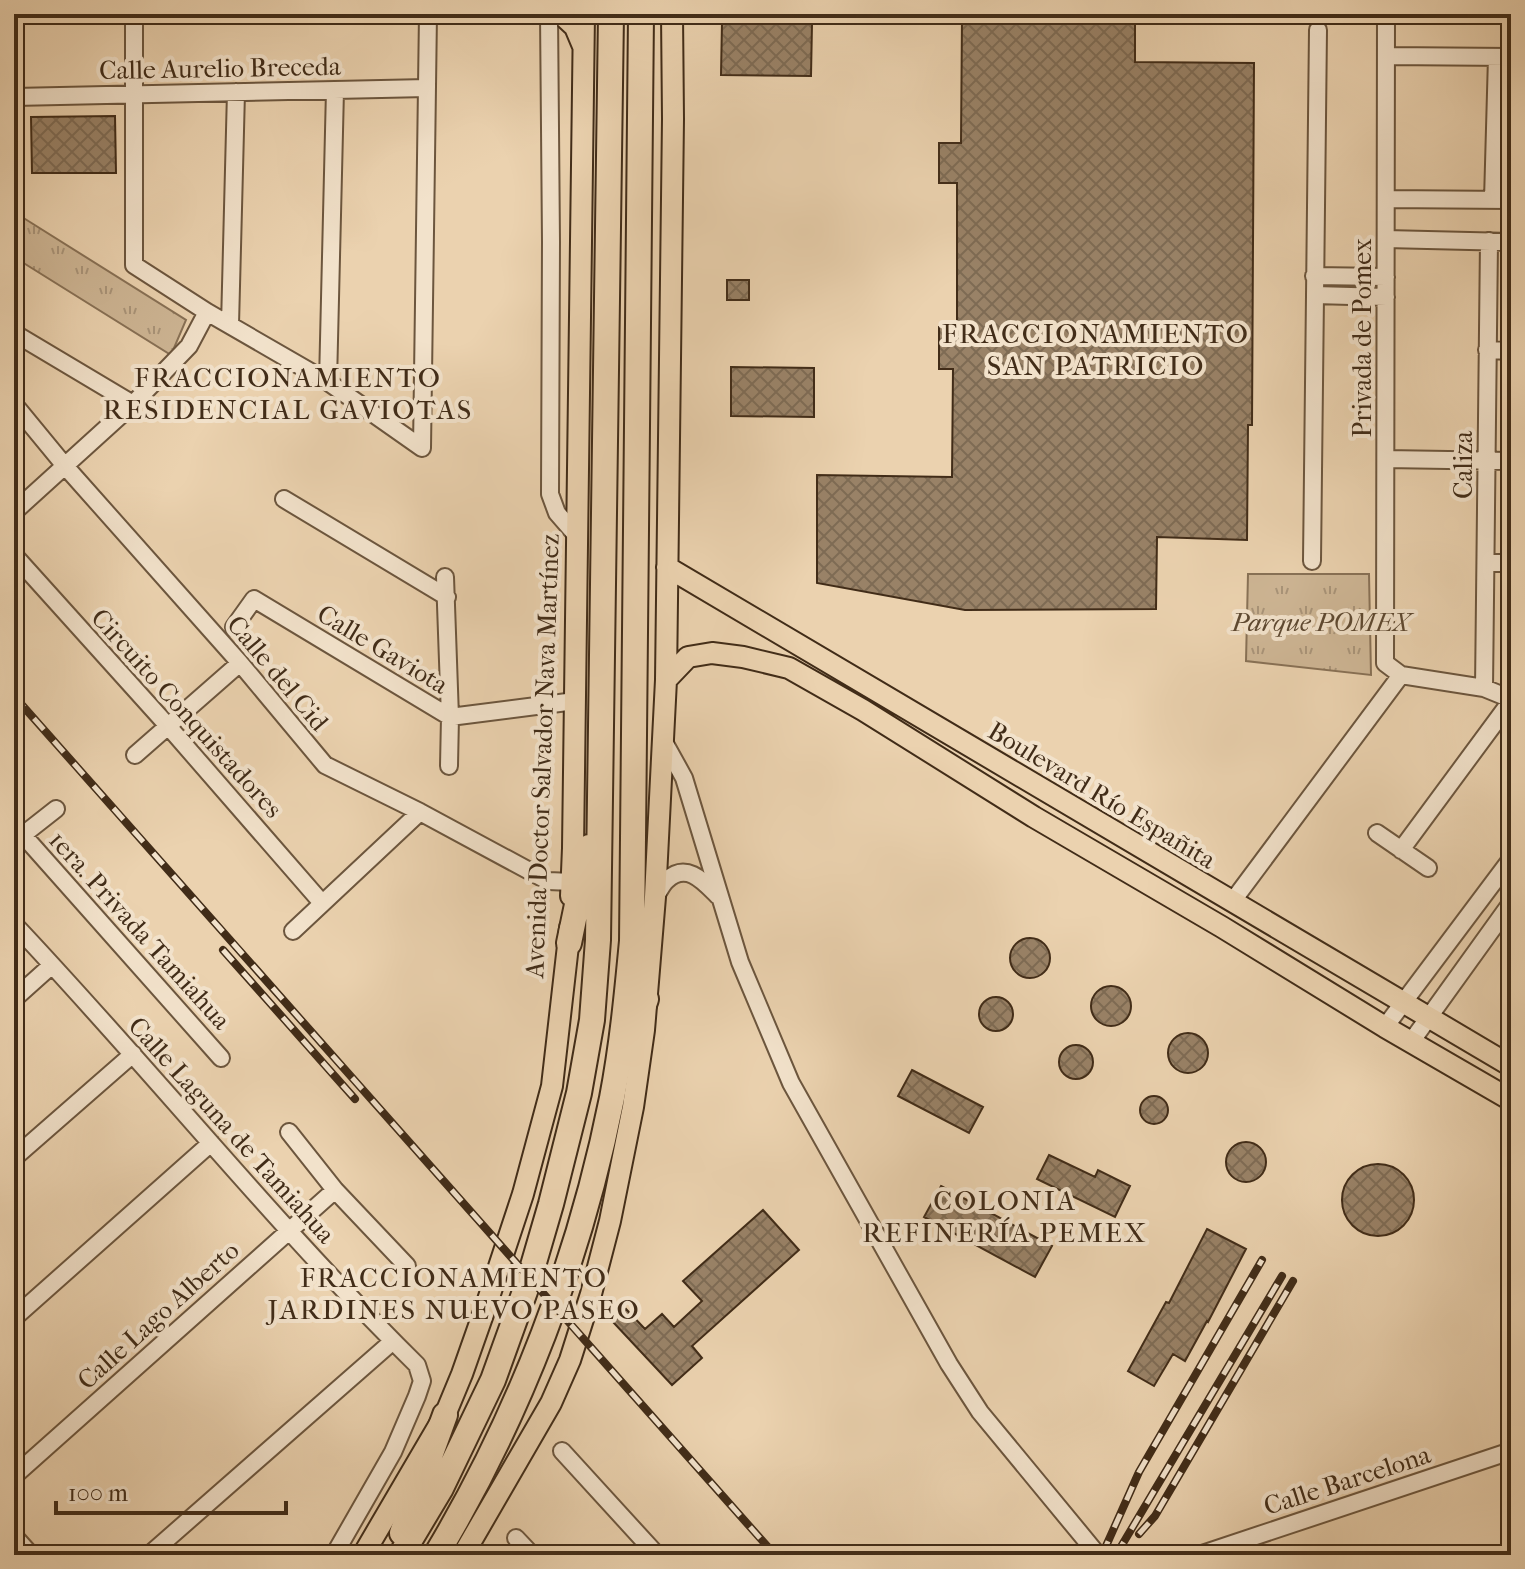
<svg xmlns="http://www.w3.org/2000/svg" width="1525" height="1569" font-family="'IM FELL French Canon',serif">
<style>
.grass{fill:url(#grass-tufts);stroke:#887156;stroke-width:2}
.building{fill:url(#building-cross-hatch);stroke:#412c18;stroke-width:2}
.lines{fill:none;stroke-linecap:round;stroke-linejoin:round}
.minor-casing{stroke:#6c563e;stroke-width:20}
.major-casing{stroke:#412c18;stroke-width:24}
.highway-casing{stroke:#412c18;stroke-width:28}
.minor{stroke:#f2e2cb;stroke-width:16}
.major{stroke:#ebd2af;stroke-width:20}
.highway{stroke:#ebd2af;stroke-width:24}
.rail-casing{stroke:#412c18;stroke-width:8}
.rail{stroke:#f2e2cb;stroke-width:5;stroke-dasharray:15;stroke-linecap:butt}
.labels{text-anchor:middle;stroke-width:8;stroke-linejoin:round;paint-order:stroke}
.street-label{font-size:26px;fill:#412c18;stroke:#f2e2cb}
.park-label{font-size:26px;font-style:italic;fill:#5d4831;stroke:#f2e2cb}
.neighbourhood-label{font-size:28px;letter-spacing:2px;fill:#412c18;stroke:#f2e2cb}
</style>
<defs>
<pattern id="grass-tufts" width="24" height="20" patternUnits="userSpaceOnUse" patternTransform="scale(2)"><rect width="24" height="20" fill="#ceb695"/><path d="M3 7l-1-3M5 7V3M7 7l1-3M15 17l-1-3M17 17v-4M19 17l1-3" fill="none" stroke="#a99479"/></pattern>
<pattern id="building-cross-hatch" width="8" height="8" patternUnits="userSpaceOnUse" patternTransform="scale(2)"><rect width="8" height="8" fill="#998267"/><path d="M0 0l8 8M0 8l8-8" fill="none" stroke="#7e6b54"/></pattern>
</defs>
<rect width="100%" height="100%" fill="#ebd2af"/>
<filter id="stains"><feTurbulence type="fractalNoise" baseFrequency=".0025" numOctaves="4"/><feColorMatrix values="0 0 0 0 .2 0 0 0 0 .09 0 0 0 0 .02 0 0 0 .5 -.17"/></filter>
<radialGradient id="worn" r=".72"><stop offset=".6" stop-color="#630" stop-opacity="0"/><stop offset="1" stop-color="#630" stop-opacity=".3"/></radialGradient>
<path class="grass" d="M 14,212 L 186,320 L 171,355 L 14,257 Z
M 1248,574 L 1369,574 L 1371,675 L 1246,661 Z"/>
<path class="building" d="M 962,19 L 1135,20 L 1135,62 L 1254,63 L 1252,425 L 1248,425 L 1247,540 L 1157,537 L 1156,609 L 965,610 L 817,583 L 817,475 L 952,477 L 953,369 L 939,369 L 939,327 L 957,327 L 957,183 L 939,183 L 939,143 L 961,143 Z
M 722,23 L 812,24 L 811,76 L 721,75 Z
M 115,116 L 116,173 L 32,173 L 31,117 Z
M 727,280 L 749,280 L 749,300 L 727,300 Z
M 731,367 L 814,368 L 814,417 L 731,416 Z
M1010 958a20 20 0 1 1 40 0a20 20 0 1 1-40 0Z
M1091 1006a20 20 0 1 1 40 0a20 20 0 1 1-40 0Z
M979 1014a17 17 0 1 1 34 0a17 17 0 1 1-34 0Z
M1168 1053a20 20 0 1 1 40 0a20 20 0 1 1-40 0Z
M1059 1062a17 17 0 1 1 34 0a17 17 0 1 1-34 0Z
M 912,1070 L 983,1107 L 969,1133 L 898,1096 Z
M1140 1110a14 14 0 1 1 28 0a14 14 0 1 1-28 0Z
M1226 1162a20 20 0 1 1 40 0a20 20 0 1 1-40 0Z
M 1049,1155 L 1095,1177 L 1098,1170 L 1130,1186 L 1115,1217 L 1037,1179 Z
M1342 1200a36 36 0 1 1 72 0a36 36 0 1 1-72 0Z
M 941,1186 L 1052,1246 L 1035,1277 L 924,1217 Z
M 763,1210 L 799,1250 L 692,1346 L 702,1358 L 672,1385 L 613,1322 L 626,1309 L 645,1329 L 662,1314 L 674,1327 L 702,1301 L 683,1281 Z
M 1207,1229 L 1246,1249 L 1208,1322 L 1207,1321 L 1185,1361 L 1173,1354 L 1154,1386 L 1128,1371 L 1166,1302 L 1169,1303 Z"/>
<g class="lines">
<g class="minor-casing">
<path id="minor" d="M 134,14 L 134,265 L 207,312 L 328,382 L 422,448
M 549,14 L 551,242 L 550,494 L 557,513 L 577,536
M 1386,14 L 1385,663 L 1401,675 L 1484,688 L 1511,699
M 1386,56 L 1511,57
M 14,97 L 427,88
M 1386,199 L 1511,200
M 1493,200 L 1497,57
M 1386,239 L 1511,242
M 1314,276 L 1386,277
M 1315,295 L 1386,297
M 230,325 L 236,92
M 14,333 L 133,404
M 1487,350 L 1511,351
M 328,382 L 335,90
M 14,404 L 65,466 L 240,663 L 325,765 L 420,812 L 548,881 L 572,882
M 422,448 L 428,14
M 1386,459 L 1511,461
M 284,499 L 447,597
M 14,512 L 133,404 L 189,346 L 207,312
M 14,555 L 168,726 L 322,903
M 1312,561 L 1318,30
M 1486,563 L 1511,563
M 445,577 L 450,717 L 449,766
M 234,627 L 254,599 L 450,717 L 575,701
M 1484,688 L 1489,241
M 663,740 L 684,778 L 740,962 L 791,1083 L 949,1364 L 980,1412 L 1098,1555
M 135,755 L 240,663
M 1377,833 L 1428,868
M 23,835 L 221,1058
M 14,842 L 56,809
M 1401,850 L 1511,701
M 655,897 C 659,892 662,884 667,880 C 687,861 705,883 718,896
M 1232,902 L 1401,675
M 14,924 C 151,1069 275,1225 417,1365 L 422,1381 L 417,1396 L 393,1452 L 334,1555
M 293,931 L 420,812
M 14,999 L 52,965
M 1385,1027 L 1511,859
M 1411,1042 L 1511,903
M 289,1132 L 335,1190 L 407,1266
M 14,1158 L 133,1054
M 14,1318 L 211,1143
M 562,1451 L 657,1555
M 14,1476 L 335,1190
M 14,1536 L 31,1555
M 516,1538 L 532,1555
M 149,1555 L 393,1341
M 1199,1555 L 1511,1451"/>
</g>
<g class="major-casing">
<path id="major" d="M 561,14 L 575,27 L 583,46
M 667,567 L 1511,1066
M 666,680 L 688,657 L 712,653 L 743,657 L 789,668 L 863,710 L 1034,817 L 1222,927 L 1385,1027 L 1511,1100
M 571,896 L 573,848 L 584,14
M 363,1555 L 445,1415 L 462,1374 L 487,1303 L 523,1194 L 552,1086 L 570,928
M 463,1555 L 551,1403 L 570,1360 L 591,1294 L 610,1221 L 633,1107 L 644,1030 L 655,897 L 666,680 L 673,119 L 672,14"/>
</g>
<g class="highway-casing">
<path id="highway" d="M 569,943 L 589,847
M 633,1036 L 646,999
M 402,1533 L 445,1415
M 401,1555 L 441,1488 L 493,1380 L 528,1283 L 551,1204 L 579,1093 L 592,1020 L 598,940 L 611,14
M 436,1555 C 520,1415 580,1258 612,1098 C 622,1046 627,994 632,941 L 641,14"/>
</g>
<use href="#minor" class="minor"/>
<use href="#major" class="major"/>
<use href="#highway" class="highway"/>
<g class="rail-casing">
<path id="rail" d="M 14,696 L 775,1555
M 223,950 L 355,1099
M 1139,1534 L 1155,1516 L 1293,1281
M 1102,1555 L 1139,1472 L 1262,1260
M 1116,1555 L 1282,1276"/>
</g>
<use href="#rail" class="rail"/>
</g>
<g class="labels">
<g class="street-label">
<text transform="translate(220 68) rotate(-1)" y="9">Calle Aurelio Breceda</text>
<text transform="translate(1362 338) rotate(-90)" y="9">Privada de Pomex</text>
<text transform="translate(1463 465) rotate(-90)" y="9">Caliza</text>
<text transform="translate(383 649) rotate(31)" y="9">Calle Gaviota</text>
<text transform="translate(278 673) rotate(50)" y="9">Calle del Cid</text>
<text transform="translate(187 713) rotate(48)" y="9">Circuito Conquistadores</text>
<text transform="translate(542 756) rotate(-88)" y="9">Avenida Doctor Salvador Nava Martínez</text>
<text transform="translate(1102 795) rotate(31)" y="9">Boulevard Río Españita</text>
<text transform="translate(140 930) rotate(48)" y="9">1era. Privada Tamiahua</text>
<text transform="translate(232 1130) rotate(48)" y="9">Calle Laguna de Tamiahua</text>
<text transform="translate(158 1315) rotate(-42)" y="9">Calle Lago Alberto</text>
<text transform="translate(1347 1480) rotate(-18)" y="9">Calle Barcelona</text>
</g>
<g class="park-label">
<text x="1321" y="631">Parque POMEX</text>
</g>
<g class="neighbourhood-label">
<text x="1096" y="343">FRACCIONAMIENTO<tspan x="1096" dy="32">SAN PATRICIO</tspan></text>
<text x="288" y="387">FRACCIONAMIENTO<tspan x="288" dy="32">RESIDENCIAL GAVIOTAS</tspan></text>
<text x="1005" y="1210">COLONIA<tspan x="1005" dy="32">REFINERÍA PEMEX</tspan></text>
<text x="454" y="1287">FRACCIONAMIENTO<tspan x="454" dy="32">JARDINES NUEVO PASEO</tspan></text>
</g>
</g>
<rect width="1525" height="1569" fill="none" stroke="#ebd2af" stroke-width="48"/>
<rect x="16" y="16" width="1493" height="1537" fill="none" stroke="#412c18" stroke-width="4"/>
<rect x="24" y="24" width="1477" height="1521" fill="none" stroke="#412c18" stroke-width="2"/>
<path d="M56 1501v12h230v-12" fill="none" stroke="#412c18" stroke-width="4"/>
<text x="68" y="1501" font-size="24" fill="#412c18" stroke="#f2e2cb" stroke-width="6" paint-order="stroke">100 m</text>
<rect width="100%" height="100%" filter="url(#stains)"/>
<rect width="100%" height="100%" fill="url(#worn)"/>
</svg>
